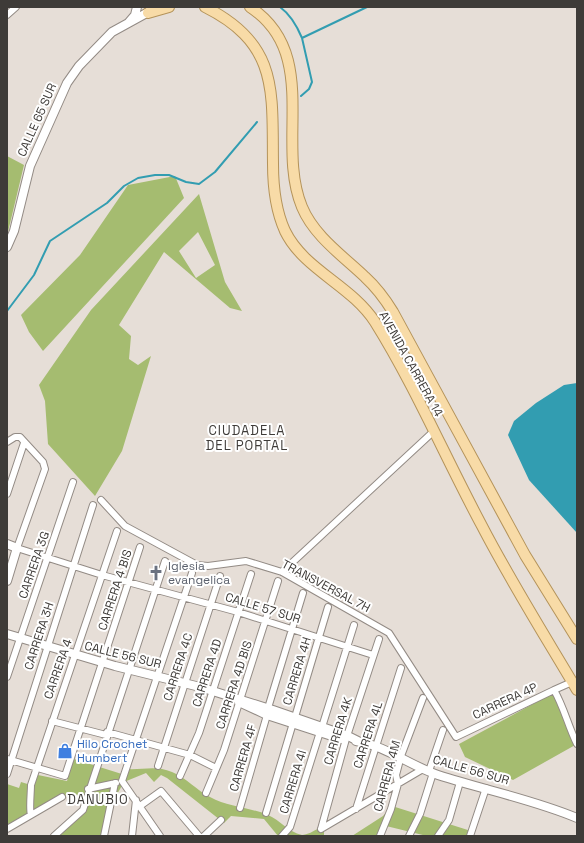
<svg xmlns="http://www.w3.org/2000/svg" width="584" height="843" font-family="'Space Grotesk',sans-serif">
<style>
.green{fill:#a5bc70;fill-rule:evenodd}
.water{fill:#329db1}
.lines{fill:none;stroke-linecap:round;stroke-linejoin:round}
.stream{stroke:#329db1;stroke-width:2}
.minor-casing{stroke:#938b85;stroke-width:8}
.tertiary-casing{stroke:#938b85;stroke-width:10}
.primary-casing{stroke:#b4935a;stroke-width:12}
.minor{stroke:#fff;stroke-width:6}
.tertiary{stroke:#fff;stroke-width:8}
.primary{stroke:#f8dba7;stroke-width:10}
.labels{text-anchor:middle;stroke-width:4;stroke-linejoin:round;paint-order:stroke}
.street-label{font-size:12px;fill:#3e3b38;stroke:#fff}
.worship-label{font-size:12px;fill:#5b616d;stroke:#fff;text-anchor:start}
.shop-label{font-size:12px;fill:#366cbe;stroke:#fff;text-anchor:start}
.neighbourhood-label{font-size:13px;letter-spacing:1px;fill:#3e3b38;stroke:#fff}
</style>
<rect width="100%" height="100%" fill="#e6ded7"/>
<path class="green" d="M 7,156 L 24,165 L 7,236 Z
M 175,176 L 184,198 L 43,351 L 29,332 L 21,315 L 80,255 L 128,185 Z
M 199,194 L 225,282 L 242,311 L 230,308 L 164,252 L 119,325 L 131,336 L 129,359 L 138,365 L 151,356 L 122,451 L 95,496 L 48,444 L 45,401 L 39,385 L 91,310 ZM 198,232 L 215,265 L 196,278 L 179,251 Z
M 557,691 C 562,705 577,732 577,744 L 513,780 L 465,757 L 459,744 Z
M 74,759 L 125,775 L 127,769 C 143,770 156,765 172,772 C 187,778 196,790 210,797 C 228,807 249,807 268,815 C 280,820 288,832 302,835 C 307,835 314,831 319,828 L 324,832 L 324,836 L 278,836 L 264,819 L 231,816 L 224,823 L 167,778 L 161,775 L 154,782 L 146,773 L 124,782 L 107,812 L 103,836 L 58,836 L 85,810 L 86,797 L 74,794 L 62,797 L 7,829 L 7,784 L 19,788 L 21,782 L 34,786 L 38,775 L 67,781 Z
M 392,806 L 471,831 L 468,836 L 427,836 L 382,825 L 378,836 L 352,836 L 383,816 Z"/>
<path class="water" d="M 577,383 L 577,533 L 529,480 L 508,435 L 514,421 L 536,403 L 564,385 Z"/>
<g class="lines">
<path class="stream" d="M 280,7 C 291,15 297,26 302,38
M 301,96 L 309,89 L 312,82 L 302,38 L 367,7
M 7,311 L 34,275 L 50,241 L 107,203 L 124,186 L 138,178 L 155,175 L 169,175 L 186,182 L 199,184 L 215,172 L 257,122"/>
<g class="minor-casing">
<path id="minor" d="M 7,15 L 16,7
M 7,442 L 15,437 L 20,437 L 43,462 L 45,469 L 17,548 L 102,575 L 238,612 L 373,655
M 7,494 L 24,443
M 101,500 L 125,526 L 197,565 L 208,566 L 246,561 L 282,572 L 389,633 L 456,737 L 554,690 C 564,707 568,726 577,744
M 282,572 L 434,431
M 7,677 L 73,482
M 554,690 L 572,682
M 268,708 L 303,593
M 295,717 L 328,607
M 52,721 L 106,735
M 322,727 L 354,625
M 107,732 L 190,755 L 216,768
M 7,759 L 65,776 L 140,547
M 158,766 L 220,576
M 429,771 L 443,730
M 7,774 L 93,505
M 180,776 L 199,733 L 251,574
M 122,781 L 192,573
M 122,781 L 160,836
M 88,789 L 116,783
M 206,793 L 224,750 L 278,581
M 140,806 L 161,791 L 199,836
M 240,808 L 267,715
M 356,809 L 401,668
M 266,813 L 293,723
M 31,815 C 29,810 31,792 31,785 L 117,531
M 7,829 L 62,797
M 321,829 L 346,739 L 379,639
M 321,829 L 423,769
M 54,836 L 83,810 L 165,561
M 104,836 L 115,783
M 132,836 L 136,800
M 204,836 L 221,820
M 282,836 L 290,827 L 320,732
M 380,836 L 391,809 L 398,784 L 396,775 L 401,756 L 423,698
M 409,836 L 420,814 L 433,773
M 438,836 L 449,820 L 460,782
M 470,836 L 486,788"/>
</g>
<g class="tertiary-casing">
<path id="tertiary" d="M 129,22 L 135,15 L 137,7
M 7,247 L 14,231 L 30,166 L 67,83 L 79,66 L 112,32 L 152,10
M 7,544 L 17,548 L 7,581
M 7,634 L 115,666 L 200,687 L 273,710 L 348,736 L 360,742
M 239,702 L 267,715 L 341,739
M 356,741 C 386,746 409,765 438,775 C 484,790 532,799 577,818"/>
</g>
<g class="primary-casing">
<path id="primary" d="M 205,7 C 279,44 272,91 273,164 C 273,187 275,209 285,231 C 304,270 351,285 375,322 C 415,386 446,459 482,526 C 511,582 545,636 577,690
M 250,7 C 321,54 275,142 302,207 C 314,236 343,256 365,277 C 376,287 385,299 393,312 L 525,555 L 577,639
M 148,13 L 169,7"/>
</g>
<use href="#minor" class="minor"/>
<use href="#tertiary" class="tertiary"/>
<use href="#primary" class="primary"/>
</g>
<defs>
<g id="church-bare" transform="scale(1.2)"><path d="M-1.2-6h2.4v3.5h3.3v2.4h-3.3V6h-2.4V-.1h-3.3v-2.4h3.3Z" fill="#6b7280" stroke="#fff" stroke-width="2.5" paint-order="stroke"/></g>
<g id="shop-bare" transform="scale(1.2)"><path d="M-5-2.5h2.3a2.7 3.5 0 0 1 5.4 0H5L5.5 6h-11ZM-1.5-2.5h3a1.5 2.3 0 0 0-3 0Z" fill="#3f7fe0" stroke="#fff" stroke-width="2.5" paint-order="stroke"/></g>
</defs>
<g fill-rule="evenodd">
<use href="#church-bare" x="156" y="573"/>
<use href="#shop-bare" x="65" y="751"/>
</g>
<g class="labels">
<g class="street-label">
<text transform="translate(37 120) rotate(-66)" y="4">CALLE 65 SUR</text>
<text transform="translate(411 364) rotate(61)" y="4">AVENIDA CARRERA 14</text>
<text transform="translate(34 565) rotate(-71)" y="4">CARRERA 3G</text>
<text transform="translate(326 586) rotate(28)" y="4">TRANSVERSAL 7H</text>
<text transform="translate(115 590) rotate(-72)" y="4">CARRERA 4 BIS</text>
<text transform="translate(263 608) rotate(17)" y="4">CALLE 57 SUR</text>
<text transform="translate(39 636) rotate(-72)" y="4">CARRERA 3H</text>
<text transform="translate(123 655) rotate(14)" y="4">CALLE 56 SUR</text>
<text transform="translate(178 667) rotate(-72)" y="4">CARRERA 4C</text>
<text transform="translate(58 669) rotate(-71)" y="4">CARRERA 4</text>
<text transform="translate(297 671) rotate(-73)" y="4">CARRERA 4H</text>
<text transform="translate(207 673) rotate(-72)" y="4">CARRERA 4D</text>
<text transform="translate(234 685) rotate(-72)" y="4">CARRERA 4D BIS</text>
<text transform="translate(505 701) rotate(-25)" y="4">CARRERA 4P</text>
<text transform="translate(338 731) rotate(-73)" y="4">CARRERA 4K</text>
<text transform="translate(368 735) rotate(-72)" y="4">CARRERA 4L</text>
<text transform="translate(243 758) rotate(-74)" y="4">CARRERA 4F</text>
<text transform="translate(471 770) rotate(16)" y="4">CALLE 56 SUR</text>
<text transform="translate(387 776) rotate(-75)" y="4">CARRERA 4M</text>
<text transform="translate(293 782) rotate(-73)" y="4">CARRERA 4I</text>
</g>
<g class="worship-label">
<text x="168" y="570">Iglesia<tspan x="168" dy="14">evangelica</tspan></text>
</g>
<g class="shop-label">
<text x="77" y="748">Hilo Crochet<tspan x="77" dy="14">Humbert</tspan></text>
</g>
<g class="neighbourhood-label">
<text x="247" y="435">CIUDADELA<tspan x="247" dy="15">DEL PORTAL</tspan></text>
<text x="98" y="804">DANUBIO</text>
</g>
</g>
<rect width="584" height="843" fill="none" stroke="#3e3b38" stroke-width="16"/>
</svg>
